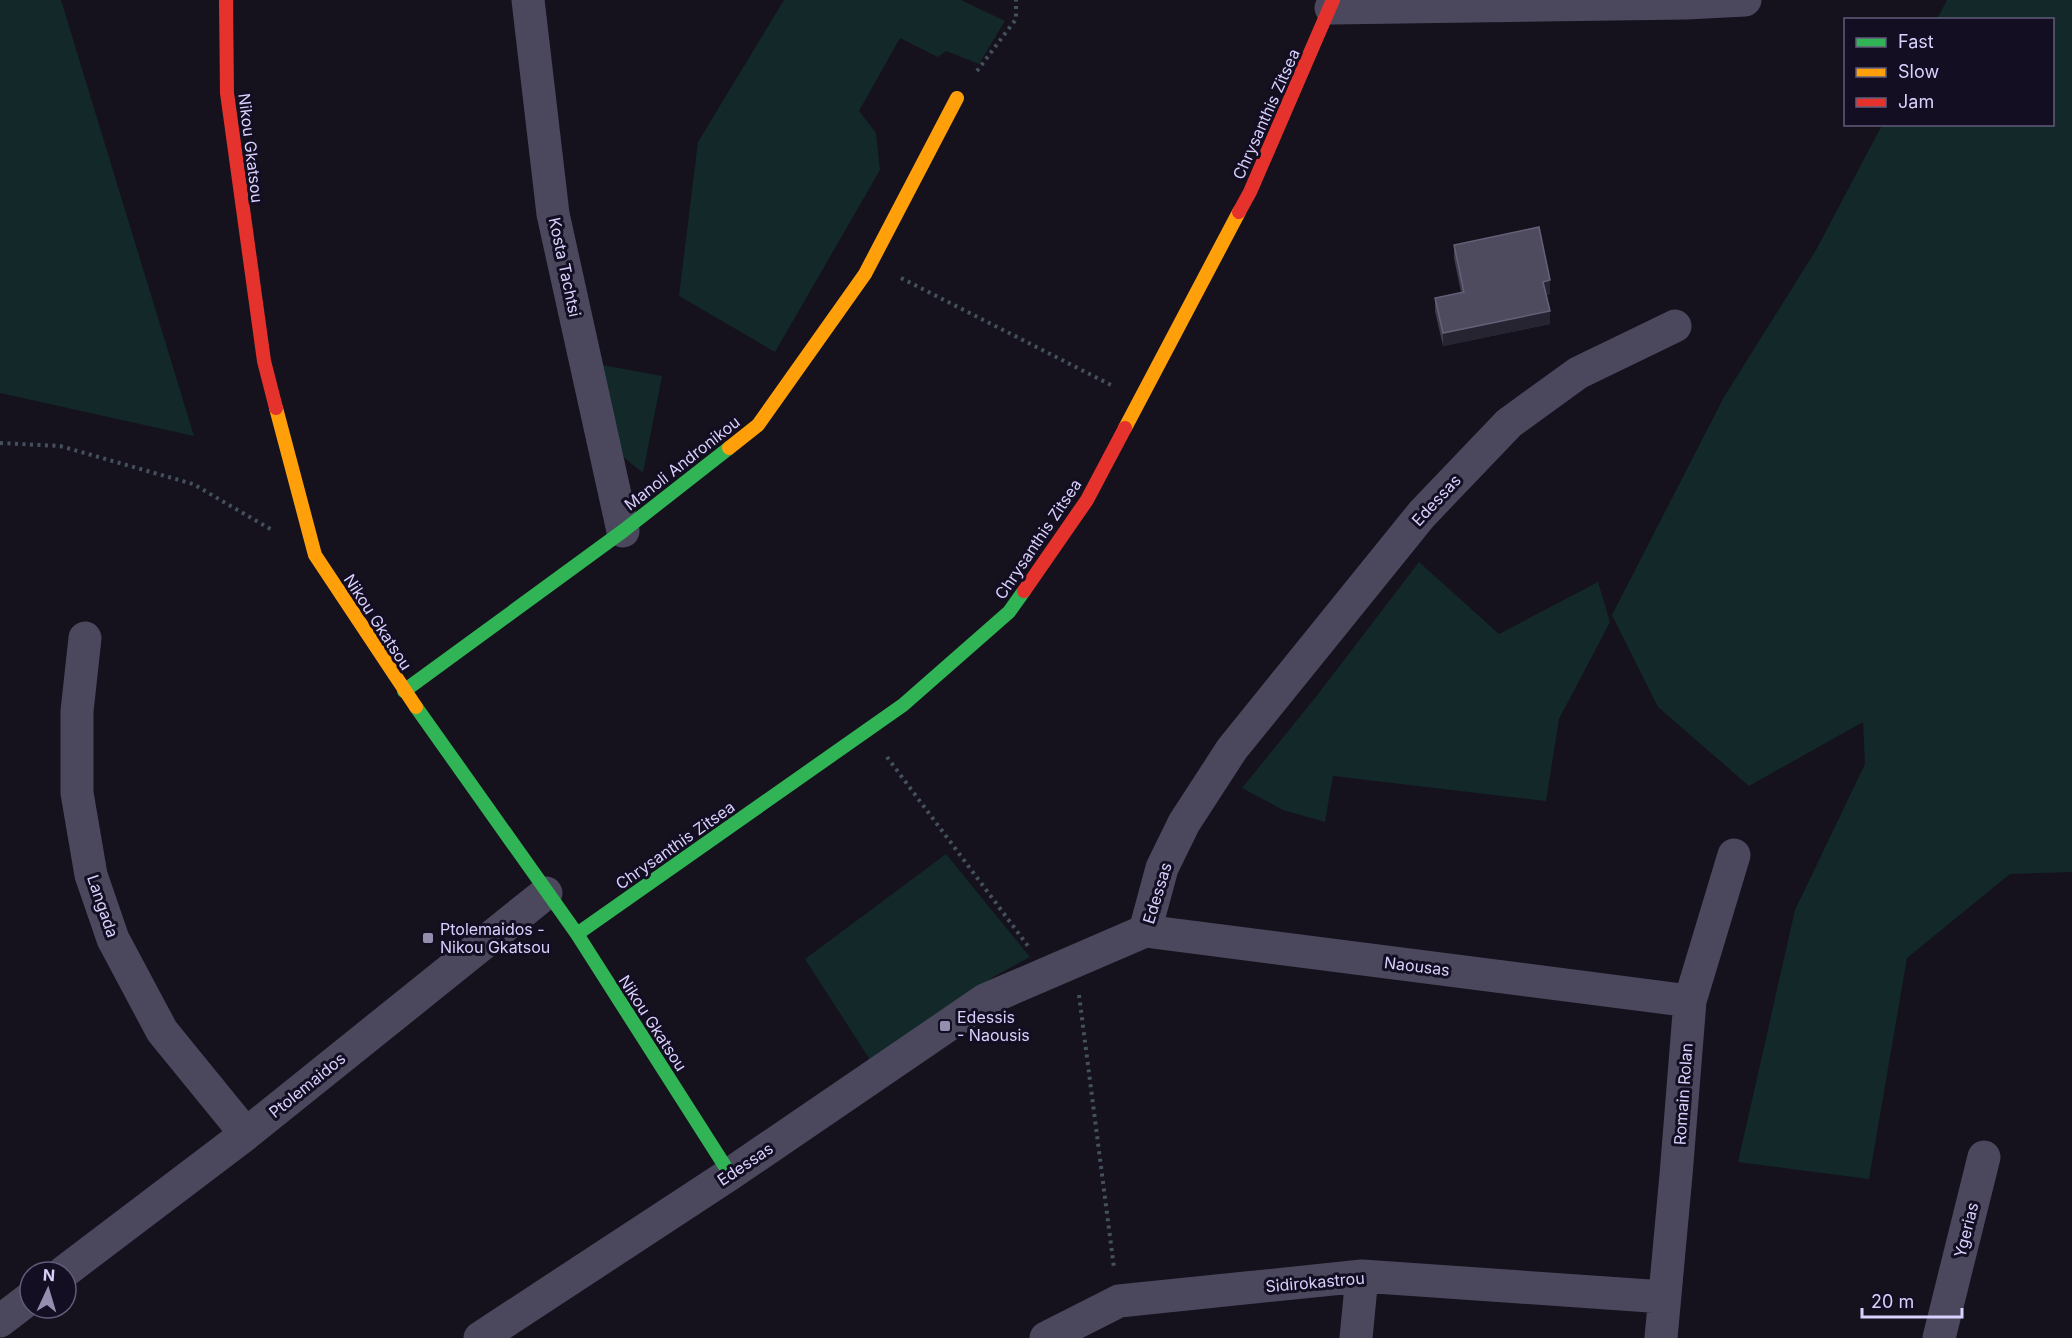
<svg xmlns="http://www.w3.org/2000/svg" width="2072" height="1338" font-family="Inter,sans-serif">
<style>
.green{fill:#122829}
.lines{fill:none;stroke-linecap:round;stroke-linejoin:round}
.path{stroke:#45505e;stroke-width:4;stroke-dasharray:3 4.5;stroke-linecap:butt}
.street{stroke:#4b485e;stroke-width:33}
.fast{stroke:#30b455;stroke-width:14}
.slow{stroke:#ff9f0a;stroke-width:14}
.jam{stroke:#e5322d;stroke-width:14}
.wall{fill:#3f3b4c}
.shaded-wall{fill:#272431}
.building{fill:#4f4b5f;stroke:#656078;stroke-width:1.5}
.poi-dot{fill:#948eaf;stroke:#130e22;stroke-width:2}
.labels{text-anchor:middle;stroke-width:6;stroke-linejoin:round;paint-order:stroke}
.street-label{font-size:16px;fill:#d9d1fd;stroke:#130e22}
.poi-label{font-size:16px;fill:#d9d1fd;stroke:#130e22;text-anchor:start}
</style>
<rect width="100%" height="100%" fill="#15121d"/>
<path class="green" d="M 0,0 L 61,0 L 194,436 L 0,393 Z
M 784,0 L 961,0 L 1005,21 L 979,64 L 946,51 L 938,57 L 900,38 L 859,111 L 876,133 L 880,170 L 775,352 L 679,296 L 698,142 Z
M 1947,0 L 2072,0 L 2072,872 L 2010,874 L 1907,958 L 1869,1179 L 1738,1162 L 1795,910 L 1865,764 L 1863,722 L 1749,786 L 1658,707 L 1612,615 L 1724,397 L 1816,250 L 1882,125 L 2052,124 L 2052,20 L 1937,19 Z
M 602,365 L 662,376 L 643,473 L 622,456 Z
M 1419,562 L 1499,634 L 1598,582 L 1610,622 L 1559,719 L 1546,801 L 1333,776 L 1325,822 L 1283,810 L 1242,788 L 1315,698 Z
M 946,854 L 1030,957 L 995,976 L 872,1063 L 805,959 Z"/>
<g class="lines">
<path class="path" d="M 977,71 L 1016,19 L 1016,0
M 901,278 L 1111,385
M 0,443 L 60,446 L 193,484 L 272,530
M 887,757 L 1028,946
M 1079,995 L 1114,1268"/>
<path class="street" d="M 528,0 L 553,214 L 623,531
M 1331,8 L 1686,3 L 1745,0
M 85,638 L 77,711 L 77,793 L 91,875 L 113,939 L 162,1031 L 246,1134
M 1145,931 L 1162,868 L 1184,823 L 1232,749 L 1422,514 L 1509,423 L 1578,373 L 1675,326
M 1145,931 L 1690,1001
M 64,1272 L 246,1134 L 546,893
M 0,1321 L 30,1298
M 480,1338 L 730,1174 L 985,1000 L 1145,931
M 1046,1338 L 1119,1301 L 1362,1276 L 1664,1297
M 1356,1338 L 1362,1276
M 1661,1338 L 1676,1175 L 1690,1001 L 1734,855
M 1939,1338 L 1984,1157"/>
<path class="fast" d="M 404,691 L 623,531 L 729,448
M 416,707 L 577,934 L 730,1174
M 577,934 L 903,705 L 1009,612 L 1024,591"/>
<path class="slow" d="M 276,408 L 315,555 L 416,707
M 1125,428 L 1239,212
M 729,448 L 758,425 L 865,274 L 957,98"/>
<path class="jam" d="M 226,0 L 227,93 L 264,361 L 276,408
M 1239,212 L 1250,192 L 1333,0
M 1024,591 L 1087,500 L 1125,428"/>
</g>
<path class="wall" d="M 1454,245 L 1550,294 L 1546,295 L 1550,324 L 1443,346 L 1435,311 L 1435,298 L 1461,292 L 1454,258 Z"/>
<path class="shaded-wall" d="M 1550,280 L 1550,294 L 1543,295 L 1543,282 Z
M 1550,311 L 1550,324 L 1443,346 L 1443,333 Z"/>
<path class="building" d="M 1539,227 L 1550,280 L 1543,282 L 1550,311 L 1443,333 L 1435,298 L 1464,292 L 1454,245 Z"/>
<g class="poi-dot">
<rect x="422" y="932" width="12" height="12" rx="3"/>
<rect x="939" y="1020" width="12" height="12" rx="3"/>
</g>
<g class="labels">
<g class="street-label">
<text transform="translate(1266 114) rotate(-66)" y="6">Chrysanthis Zitsea</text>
<text transform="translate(251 148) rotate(83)" y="6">Nikou Gkatsou</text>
<text transform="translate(565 267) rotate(78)" y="6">Kosta Tachtsi</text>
<text transform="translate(682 463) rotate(-38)" y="6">Manoli Andronikou</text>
<text transform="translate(1436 500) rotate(-47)" y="6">Edessas</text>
<text transform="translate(1038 539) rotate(-56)" y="6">Chrysanthis Zitsea</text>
<text transform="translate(378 622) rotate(57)" y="6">Nikou Gkatsou</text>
<text transform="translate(675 845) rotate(-35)" y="6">Chrysanthis Zitsea</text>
<text transform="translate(1157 893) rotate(-73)" y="6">Edessas</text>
<text transform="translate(103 906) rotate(71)" y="6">Langada</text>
<text transform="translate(1417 966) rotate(7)" y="6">Naousas</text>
<text transform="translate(653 1023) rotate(57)" y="6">Nikou Gkatsou</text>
<text transform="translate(307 1085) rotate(-39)" y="6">Ptolemaidos</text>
<text transform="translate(1683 1094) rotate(-86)" y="6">Romain Rolan</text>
<text transform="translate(745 1164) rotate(-34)" y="6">Edessas</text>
<text transform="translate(1966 1230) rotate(-76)" y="6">Ygerias</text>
<text transform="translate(1315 1282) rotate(-5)" y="6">Sidirokastrou</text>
</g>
<g class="poi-label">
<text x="440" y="935">Ptolemaidos -<tspan x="440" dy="18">Nikou Gkatsou</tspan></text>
<text x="957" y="1023">Edessis<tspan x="957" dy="18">- Naousis</tspan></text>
</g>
</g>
<rect x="1844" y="18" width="210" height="108" fill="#130e22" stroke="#625c7a" stroke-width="1.5"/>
<rect x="1856" y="38" width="30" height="9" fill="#30b455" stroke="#625c7a" stroke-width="1.5"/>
<text x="1898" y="48" font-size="18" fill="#d9d1fd">Fast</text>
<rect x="1856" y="68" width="30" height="9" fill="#ff9f0a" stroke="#625c7a" stroke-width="1.5"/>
<text x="1898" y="78" font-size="18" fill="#d9d1fd">Slow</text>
<rect x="1856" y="98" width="30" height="9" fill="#e5322d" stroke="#625c7a" stroke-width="1.5"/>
<text x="1898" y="108" font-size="18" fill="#d9d1fd">Jam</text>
<g transform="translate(48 1290) rotate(4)"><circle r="28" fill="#130e22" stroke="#625c7a" stroke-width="1.5"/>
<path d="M0-4.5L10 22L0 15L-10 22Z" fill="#948eaf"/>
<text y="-9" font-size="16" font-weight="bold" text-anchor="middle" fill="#d9d1fd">N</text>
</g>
<path d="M1862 1308v9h100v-9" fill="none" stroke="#d9d1fd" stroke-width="3"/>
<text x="1871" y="1308" font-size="18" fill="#d9d1fd" stroke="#130e22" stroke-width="4.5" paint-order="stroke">20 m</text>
</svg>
